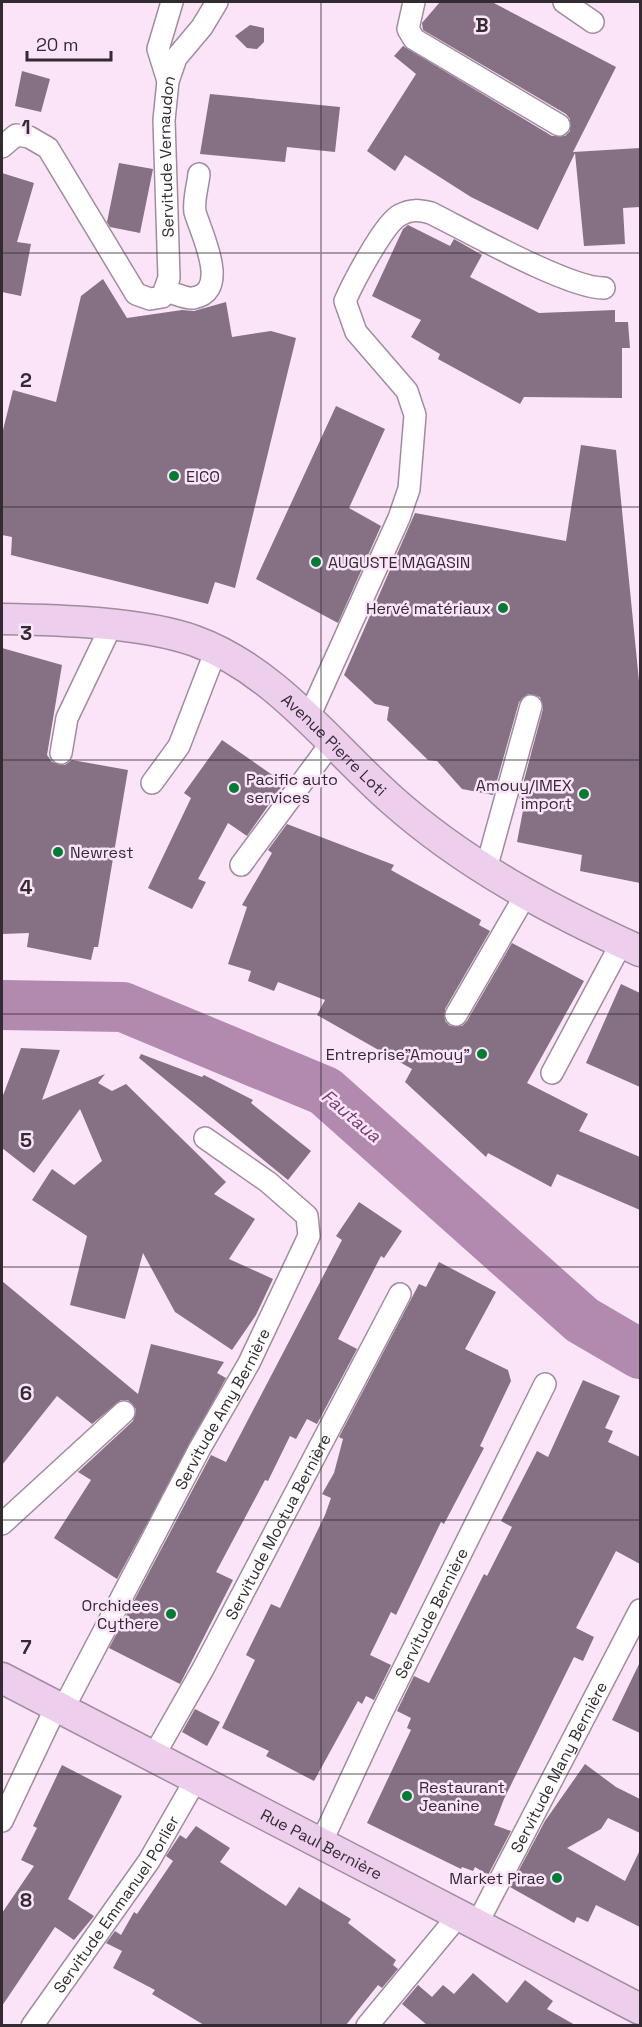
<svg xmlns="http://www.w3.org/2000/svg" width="642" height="2027" font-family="'Space Grotesk',sans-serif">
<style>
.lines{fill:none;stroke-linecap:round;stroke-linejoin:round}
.river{stroke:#b28aaf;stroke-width:50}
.building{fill:#857183}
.street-casing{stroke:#a18c9f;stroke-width:24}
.secondary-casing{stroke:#a18c9f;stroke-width:33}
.street{stroke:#fff;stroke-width:21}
.secondary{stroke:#edceec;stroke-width:30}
.grid{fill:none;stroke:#332b32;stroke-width:1.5;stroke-opacity:0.55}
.poi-dot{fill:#037c33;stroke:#fbe3f8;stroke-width:2}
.labels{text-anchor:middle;stroke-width:5;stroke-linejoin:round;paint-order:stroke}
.street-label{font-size:16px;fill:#332b32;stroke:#fbe3f8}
.poi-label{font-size:16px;fill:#332b32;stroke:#fbe3f8;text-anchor:start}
.water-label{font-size:18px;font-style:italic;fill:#723e6f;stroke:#fbe3f8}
.grid-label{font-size:20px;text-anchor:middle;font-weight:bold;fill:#332b32;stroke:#fbe3f8;stroke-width:5;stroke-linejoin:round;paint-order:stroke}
</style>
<rect width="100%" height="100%" fill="#fbe3f8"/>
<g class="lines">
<path class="river" d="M 2,1005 L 123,1007 L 325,1091 L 582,1320 L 640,1354"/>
</g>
<path class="building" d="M 440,2 L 492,2 L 616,67 L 573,152 L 640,148 L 640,207 L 623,208 L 625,244 L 584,246 L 575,153 L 538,230 L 471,197 L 405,155 L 395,171 L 367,151 L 416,74 L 394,56 L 403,46 L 552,136 L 565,136 L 570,131 L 570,119 L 566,114 L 423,30 L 422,23 Z
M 250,25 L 264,28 L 264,42 L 257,49 L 247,48 L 235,36 Z
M 22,71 L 50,79 L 41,112 L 15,106 Z
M 210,94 L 340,107 L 335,152 L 287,147 L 285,162 L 200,154 Z
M 119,163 L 153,169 L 140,233 L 110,227 L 107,222 Z
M 2,173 L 34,183 L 17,242 L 31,244 L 21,296 L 2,292 Z
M 408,225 L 450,246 L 454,239 L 482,255 L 470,277 L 539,313 L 615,310 L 615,322 L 628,322 L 630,348 L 622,348 L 622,398 L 524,397 L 520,404 L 438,359 L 440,354 L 411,337 L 421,320 L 372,296 L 403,229 Z
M 103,279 L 127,318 L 182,310 L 194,311 L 226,302 L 232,337 L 271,331 L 296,338 L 235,588 L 215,582 L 208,604 L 11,555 L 12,537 L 2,535 L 2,434 L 13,390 L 56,402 L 81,296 Z
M 336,406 L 385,429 L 349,508 L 381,526 L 338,623 L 256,579 Z
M 581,445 L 616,450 L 640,691 L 640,883 L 580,871 L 582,855 L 517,842 L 525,800 L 519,799 L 543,709 L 540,697 L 528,694 L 519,702 L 493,795 L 462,789 L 437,761 L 428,760 L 387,720 L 389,707 L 375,704 L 344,675 L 415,513 L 566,541 Z
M 2,648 L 62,665 L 47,755 L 52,762 L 65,765 L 72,760 L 128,770 L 98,947 L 94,947 L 91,960 L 27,947 L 29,933 L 2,934 Z
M 222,740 L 284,783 L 247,836 L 228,823 L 198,879 L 206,882 L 192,909 L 148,888 L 191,798 L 184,793 Z
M 287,824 L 394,865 L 391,870 L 481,920 L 479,925 L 490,931 L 445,1009 L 445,1021 L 450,1026 L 462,1026 L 467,1021 L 512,943 L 584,981 L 527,1083 L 588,1114 L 579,1131 L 640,1157 L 640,1210 L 557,1174 L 551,1187 L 488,1153 L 486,1157 L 405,1082 L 412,1069 L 317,1015 L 325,1000 L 278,982 L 274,991 L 248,981 L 251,971 L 228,964 L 247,907 L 242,905 L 272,853 L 268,850 Z
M 621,984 L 640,993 L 640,1087 L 586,1063 Z
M 21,1048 L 60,1050 L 42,1100 L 105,1074 L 98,1083 L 112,1091 L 126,1084 L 226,1182 L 214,1194 L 255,1219 L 229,1259 L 273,1279 L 256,1315 L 232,1350 L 175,1312 L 143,1253 L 125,1319 L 70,1305 L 87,1236 L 32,1200 L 52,1169 L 74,1185 L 102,1161 L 80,1109 L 34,1173 L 2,1148 L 2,1098 Z
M 141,1054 L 202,1077 L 204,1075 L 253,1100 L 251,1103 L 311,1151 L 288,1180 L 139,1058 Z
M 359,1202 L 402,1231 L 384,1258 L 381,1256 L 338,1339 L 357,1349 L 317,1424 L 307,1419 L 296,1439 L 290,1436 L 268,1481 L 265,1480 L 216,1572 L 233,1580 L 180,1684 L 109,1648 L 211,1455 L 226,1462 L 342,1240 L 336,1236 Z
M 439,1262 L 496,1292 L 465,1349 L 508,1370 L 511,1381 L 480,1446 L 484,1448 L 444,1524 L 441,1522 L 396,1615 L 391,1612 L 370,1655 L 391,1665 L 374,1700 L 366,1696 L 362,1704 L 358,1701 L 314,1781 L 266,1756 L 269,1751 L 222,1728 L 255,1660 L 246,1655 L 271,1604 L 280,1608 L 325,1515 L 331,1498 L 322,1494 L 334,1473 L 343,1439 L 339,1437 L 419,1284 L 426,1287 Z
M 2,1281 L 138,1394 L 151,1344 L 224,1362 L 217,1373 L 226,1378 L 117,1579 L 54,1538 L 91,1480 L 78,1472 L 133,1421 L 136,1409 L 128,1400 L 121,1400 L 92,1424 L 57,1396 L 2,1465 Z
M 583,1380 L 620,1396 L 605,1428 L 613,1431 L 608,1442 L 640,1457 L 640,1564 L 616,1551 L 576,1628 L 594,1637 L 583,1661 L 574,1657 L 504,1799 L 494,1825 L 511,1831 L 488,1875 L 475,1867 L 473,1871 L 462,1867 L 461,1869 L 367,1823 L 411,1730 L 407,1728 L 411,1718 L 397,1711 L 414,1676 L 429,1683 L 484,1574 L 487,1576 L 512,1527 L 501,1521 L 537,1451 L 548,1457 Z
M 640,1662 L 640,1733 L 612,1720 Z
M 195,1709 L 220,1722 L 207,1746 L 182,1732 Z
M 585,1764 L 616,1787 L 640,1799 L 640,1833 L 608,1818 L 601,1829 L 567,1848 L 625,1881 L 640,1850 L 640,1927 L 596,1905 L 588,1922 L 577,1917 L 574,1923 L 510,1887 L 545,1821 Z
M 62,1765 L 122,1796 L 68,1899 L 94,1916 L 74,1940 L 55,1927 L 2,2006 L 2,1913 L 34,1866 L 21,1860 L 37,1828 L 33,1826 Z
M 196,1826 L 230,1848 L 220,1862 L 286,1906 L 299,1887 L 351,1919 L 348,1923 L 396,1960 L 393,1965 L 398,1969 L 382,1988 L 378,1985 L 346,2025 L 204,2025 L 152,1994 L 155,1990 L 113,1968 L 122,1951 L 106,1943 L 115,1931 L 121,1935 L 134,1912 L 137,1914 L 173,1861 L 166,1856 L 180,1835 L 186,1839 Z
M 473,1973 L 507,2003 L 525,1980 L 553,2001 L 547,2009 L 575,2025 L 427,2025 L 402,2004 L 418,1985 L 432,1997 L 443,1985 L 454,1994 Z"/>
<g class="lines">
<g class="street-casing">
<g id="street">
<path d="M 414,2 L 408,29 L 414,39 L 559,125"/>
<path d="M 564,2 L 593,22"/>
<path d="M 168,81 L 158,49 L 172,2"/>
<path id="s1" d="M 2,147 L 16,135 L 29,137 L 48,148 L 136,294 L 150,299 L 162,297 L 169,278 L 164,120 L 168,81 L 176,58 L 202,27 L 217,2"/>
<path d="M 166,291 C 174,293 186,299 193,298 C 232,292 200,231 195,212 C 193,201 198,185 199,174"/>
<path d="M 308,719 L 399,518 L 409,489 L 415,415 L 407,391 L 356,332 L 345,301 C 353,283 384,223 400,215 C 411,209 419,210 431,213 C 467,231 570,289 604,288"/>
<path d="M 61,753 L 67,718 L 111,626"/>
<path d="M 152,783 L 179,746 L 216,650"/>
<path d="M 241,865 L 332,742"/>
<path d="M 486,869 L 531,706"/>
<path d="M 456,1015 L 526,894"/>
<path d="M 552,1073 L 622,942"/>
<path d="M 2,1524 L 124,1412"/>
<path id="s2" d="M 62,1711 L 200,1448 L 249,1363 L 309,1236 L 307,1216 L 268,1182 L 205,1138"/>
<path id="s3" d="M 153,1757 L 203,1669 L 400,1294"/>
<path d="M 2,1821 L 56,1707"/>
<path id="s4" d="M 321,1843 L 381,1714 L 545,1384"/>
<path id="s5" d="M 477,1924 L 640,1610"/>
<path id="s6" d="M 32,2026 L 149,1861 L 196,1779"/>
<path d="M 367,2026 L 459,1915"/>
</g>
</g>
<g class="secondary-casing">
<g id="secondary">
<path id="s7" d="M 2,619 C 59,620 142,622 195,641 C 275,670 331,746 392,800 C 465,865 552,911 640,951"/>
<path id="s8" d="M 2,1678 L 640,2009"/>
</g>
</g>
<use href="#street" class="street"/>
<use href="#secondary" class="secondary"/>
</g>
<path class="grid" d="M 321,2 L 321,2026M 2,253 L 640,253M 2,507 L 640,507M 2,760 L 640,760M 2,1014 L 640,1014M 2,1267 L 640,1267M 2,1520 L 640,1520M 2,1774 L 640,1774"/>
<g class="poi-dot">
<circle cx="174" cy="476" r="6"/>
<circle cx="316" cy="562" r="6"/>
<circle cx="503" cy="608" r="6"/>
<circle cx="234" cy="788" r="6"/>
<circle cx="584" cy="794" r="6"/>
<circle cx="58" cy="852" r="6"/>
<circle cx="482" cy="1054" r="6"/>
<circle cx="171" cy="1614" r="6"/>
<circle cx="407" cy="1796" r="6"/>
<circle cx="557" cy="1878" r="6"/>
</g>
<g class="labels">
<g class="street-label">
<text dy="6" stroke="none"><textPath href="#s1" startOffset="393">Servitude Vernaudon</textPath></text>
<text dy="6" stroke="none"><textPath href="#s7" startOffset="370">Avenue Pierre Loti</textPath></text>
<text dy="6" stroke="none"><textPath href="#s2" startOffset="342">Servitude Amy Bernière</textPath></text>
<text dy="6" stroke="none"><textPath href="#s3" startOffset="262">Servitude Mootua Bernière</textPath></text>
<text dy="6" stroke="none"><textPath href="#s4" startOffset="255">Servitude Bernière</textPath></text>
<text dy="6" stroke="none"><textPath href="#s5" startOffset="177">Servitude Many Bernière</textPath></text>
<text dy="6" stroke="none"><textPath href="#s8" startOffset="360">Rue Paul Bernière</textPath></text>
<text dy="6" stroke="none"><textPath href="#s6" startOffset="148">Servitude Emmanuel Porlier</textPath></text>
</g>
<g class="poi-label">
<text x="186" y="482">EICO</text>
<text x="328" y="568">AUGUSTE MAGASIN</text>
<text x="491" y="614" text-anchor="end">Hervé matériaux</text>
<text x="246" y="785">Pacific auto<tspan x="246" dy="18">services</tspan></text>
<text x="572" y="791" text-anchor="end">Amouy/IMEX<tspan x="572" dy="18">import</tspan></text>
<text x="70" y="858">Newrest</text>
<text x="470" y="1060" text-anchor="end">Entreprise"Amouy"</text>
<text x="159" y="1611" text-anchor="end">Orchidees<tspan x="159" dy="18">Cythere</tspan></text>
<text x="419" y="1793">Restaurant<tspan x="419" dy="18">Jeanine</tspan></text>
<text x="545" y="1884" text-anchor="end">Market Pirae</text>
</g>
<g class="water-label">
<text transform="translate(351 1116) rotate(40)" y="6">Fautaua</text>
</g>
</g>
<g class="grid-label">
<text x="482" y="32">B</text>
<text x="26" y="134">1</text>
<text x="26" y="387">2</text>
<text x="26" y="640">3</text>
<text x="26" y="894">4</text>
<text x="26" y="1147">5</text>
<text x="26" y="1400">6</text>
<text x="26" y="1654">7</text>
<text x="26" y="1907">8</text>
</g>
<rect width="642" height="2027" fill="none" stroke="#332b32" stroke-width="6"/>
<path d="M27 51v9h84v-9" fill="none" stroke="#332b32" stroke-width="3"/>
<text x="36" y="51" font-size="18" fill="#332b32" stroke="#fbe3f8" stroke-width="4.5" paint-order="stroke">20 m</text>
</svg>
